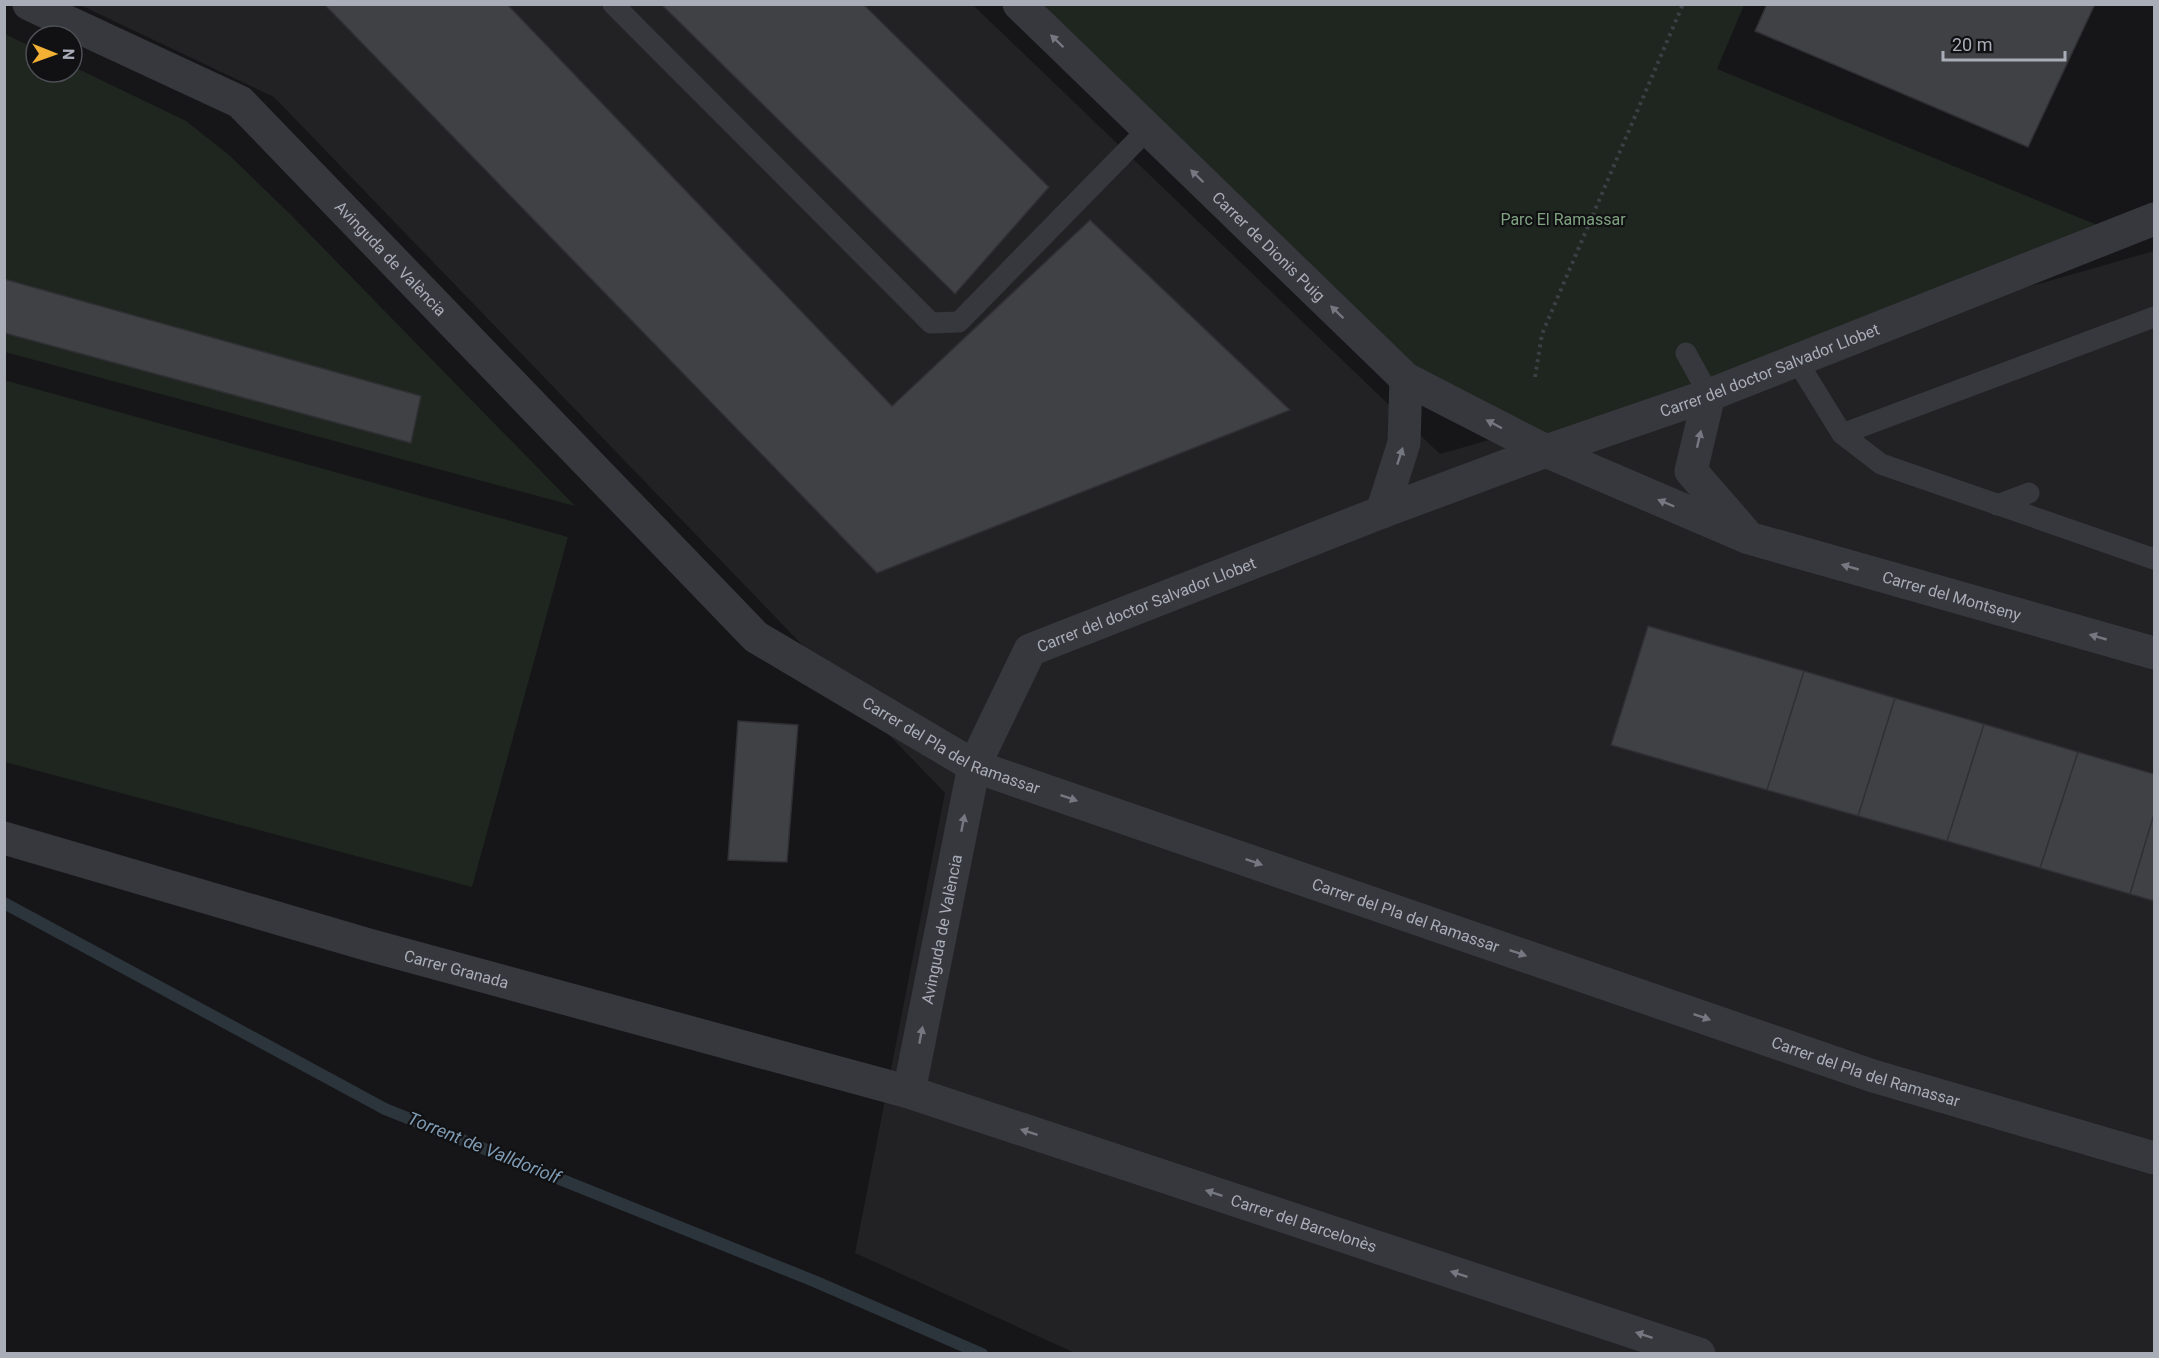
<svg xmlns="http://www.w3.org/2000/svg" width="2159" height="1358" font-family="Roboto,sans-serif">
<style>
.built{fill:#222225}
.green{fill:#1e261f}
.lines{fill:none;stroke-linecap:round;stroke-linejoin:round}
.stream{stroke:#2c353c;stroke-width:12}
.building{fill:#404145;stroke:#303034;stroke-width:1.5}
.path{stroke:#3d3f44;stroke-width:4;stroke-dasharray:3 4.5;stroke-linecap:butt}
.service{stroke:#37383d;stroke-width:21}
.minor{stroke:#37383d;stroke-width:33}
.oneway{fill:#757881}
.labels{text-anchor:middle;stroke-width:4.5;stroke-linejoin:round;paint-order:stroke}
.park-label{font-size:16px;fill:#7fa381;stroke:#111113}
.street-label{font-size:16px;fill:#a8adb8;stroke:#111113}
.water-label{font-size:18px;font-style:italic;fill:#7f9bb3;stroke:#111113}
</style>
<rect width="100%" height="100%" fill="#161618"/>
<path class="built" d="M 80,5 L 973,5 L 1440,454 L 2154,251 L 2154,1353 L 1075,1353 L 855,1253 L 945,793 L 274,97 Z"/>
<path class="green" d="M 1019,5 L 1744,5 L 1717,69 L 2117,233 L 1546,451 L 1406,379 Z
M 5,34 L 36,49 L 36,72 L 72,72 L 72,66 L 186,121 L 229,155 L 290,214 L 575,506 L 5,352 Z
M 4,380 L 568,537 L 472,887 L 5,762 Z"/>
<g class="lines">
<path class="stream" d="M 4,903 L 385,1109 L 814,1281 L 982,1354"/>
</g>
<path class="building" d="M 324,4 L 507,4 L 892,406 L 1090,220 L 1290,410 L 877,573 Z
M 661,4 L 863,4 L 1049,187 L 955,294 Z
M 1767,4 L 2095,4 L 2028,147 L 1755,31 Z
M 4,279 L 421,396 L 411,443 L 4,333 Z
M 1648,626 L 1804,671 L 1767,790 L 1611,745 Z
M 1804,671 L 1895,698 L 1858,816 L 1767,790 Z
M 1895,698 L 1984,724 L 1947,841 L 1858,816 Z
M 738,721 L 798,725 L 787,862 L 728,860 Z
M 1984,724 L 2078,752 L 2040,868 L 1947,841 Z
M 2078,752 L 2154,774 L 2154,814 L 2130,894 L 2040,868 Z
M 2154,814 L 2154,901 L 2130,894 Z"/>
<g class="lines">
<path class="path" d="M 1535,377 L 1542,334 L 1683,4"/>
<path class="service" d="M 613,4 L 931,323 L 959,322 L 1148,129
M 1686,353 L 1709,395
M 1797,361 L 1842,434 L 2154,317
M 1842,434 L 1881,464 L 2154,559
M 1997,505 L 2029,493"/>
<g class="minor">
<path id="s1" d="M 29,4 L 240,102 L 756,637 L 974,766 L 1873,1076 L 2154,1158"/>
<path id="s2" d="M 1019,4 L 1406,379 L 1546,451 L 1749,538 L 2154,653"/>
<path d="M 1709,395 L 1691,471 L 1744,532"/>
<path d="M 1382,512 L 1404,443 L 1406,379"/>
<path id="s3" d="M 4,838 L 369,945 L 909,1092 L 1699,1354"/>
<path id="s4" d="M 909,1092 L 974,766 L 1030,650 L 1382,512 L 1546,451 L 1709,395 L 2154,219"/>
</g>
</g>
<defs><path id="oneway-solid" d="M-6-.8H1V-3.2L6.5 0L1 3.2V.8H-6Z" transform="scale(1.5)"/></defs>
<g class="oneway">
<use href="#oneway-solid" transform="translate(1057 41) rotate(-136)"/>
<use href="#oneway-solid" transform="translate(1197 176) rotate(-136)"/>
<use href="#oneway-solid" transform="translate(1337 312) rotate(-136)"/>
<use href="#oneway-solid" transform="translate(1494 424) rotate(-152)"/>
<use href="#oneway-solid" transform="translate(1699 439) rotate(-77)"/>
<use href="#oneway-solid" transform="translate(1400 456) rotate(-72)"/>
<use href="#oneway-solid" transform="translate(1666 503) rotate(-157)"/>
<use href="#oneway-solid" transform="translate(1850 567) rotate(-164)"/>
<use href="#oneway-solid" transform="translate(2098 637) rotate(-164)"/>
<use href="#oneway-solid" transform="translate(1069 798) rotate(19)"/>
<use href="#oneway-solid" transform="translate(963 823) rotate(-79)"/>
<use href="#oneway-solid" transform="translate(1254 862) rotate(19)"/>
<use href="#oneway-solid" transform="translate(1518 953) rotate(19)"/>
<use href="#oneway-solid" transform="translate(1702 1017) rotate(19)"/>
<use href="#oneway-solid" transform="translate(921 1035) rotate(-79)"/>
<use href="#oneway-solid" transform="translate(1029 1132) rotate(-162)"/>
<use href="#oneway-solid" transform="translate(1214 1193) rotate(-162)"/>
<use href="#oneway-solid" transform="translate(1459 1274) rotate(-162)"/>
<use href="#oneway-solid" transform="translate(1644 1335) rotate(-162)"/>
</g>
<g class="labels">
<g class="park-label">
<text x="1563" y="225">Parc El Ramassar</text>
</g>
<g class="street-label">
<text dy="6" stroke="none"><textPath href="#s2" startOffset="348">Carrer de Dionis Puig</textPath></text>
<text dy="6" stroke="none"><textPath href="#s1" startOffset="450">Avinguda de València</textPath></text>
<text dy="6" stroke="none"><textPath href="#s4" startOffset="1252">Carrer del doctor Salvador Llobet</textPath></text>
<text dy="6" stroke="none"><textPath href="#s2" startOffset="1128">Carrer del Montseny</textPath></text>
<text dy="6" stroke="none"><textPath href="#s4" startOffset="586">Carrer del doctor Salvador Llobet</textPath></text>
<text dy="6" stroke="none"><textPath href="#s1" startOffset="1200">Carrer del Pla del Ramassar</textPath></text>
<text dy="6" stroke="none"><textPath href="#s1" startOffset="1686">Carrer del Pla del Ramassar</textPath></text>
<text dy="6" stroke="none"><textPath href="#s4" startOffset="166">Avinguda de València</textPath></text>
<text dy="6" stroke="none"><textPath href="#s3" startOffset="471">Carrer Granada</textPath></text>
<text dy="6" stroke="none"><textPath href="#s1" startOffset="2172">Carrer del Pla del Ramassar</textPath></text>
<text dy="6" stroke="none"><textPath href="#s3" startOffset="1356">Carrer del Barcelonès</textPath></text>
</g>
<g class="water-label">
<text transform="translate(484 1148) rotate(22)" y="6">Torrent de Valldoriolf</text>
</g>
</g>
<rect width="2159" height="1358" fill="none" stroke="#a8adb8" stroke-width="12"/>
<g transform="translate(54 54) rotate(91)"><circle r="28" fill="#111113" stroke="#4d4f55" stroke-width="1.5"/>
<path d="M0-4.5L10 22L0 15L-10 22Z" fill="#f2b134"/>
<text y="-9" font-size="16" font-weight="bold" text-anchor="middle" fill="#a8adb8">N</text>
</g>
<path d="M1943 51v9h122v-9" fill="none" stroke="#a8adb8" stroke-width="3"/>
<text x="1952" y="51" font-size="18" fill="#a8adb8" stroke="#111113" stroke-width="4.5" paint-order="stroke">20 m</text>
</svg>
